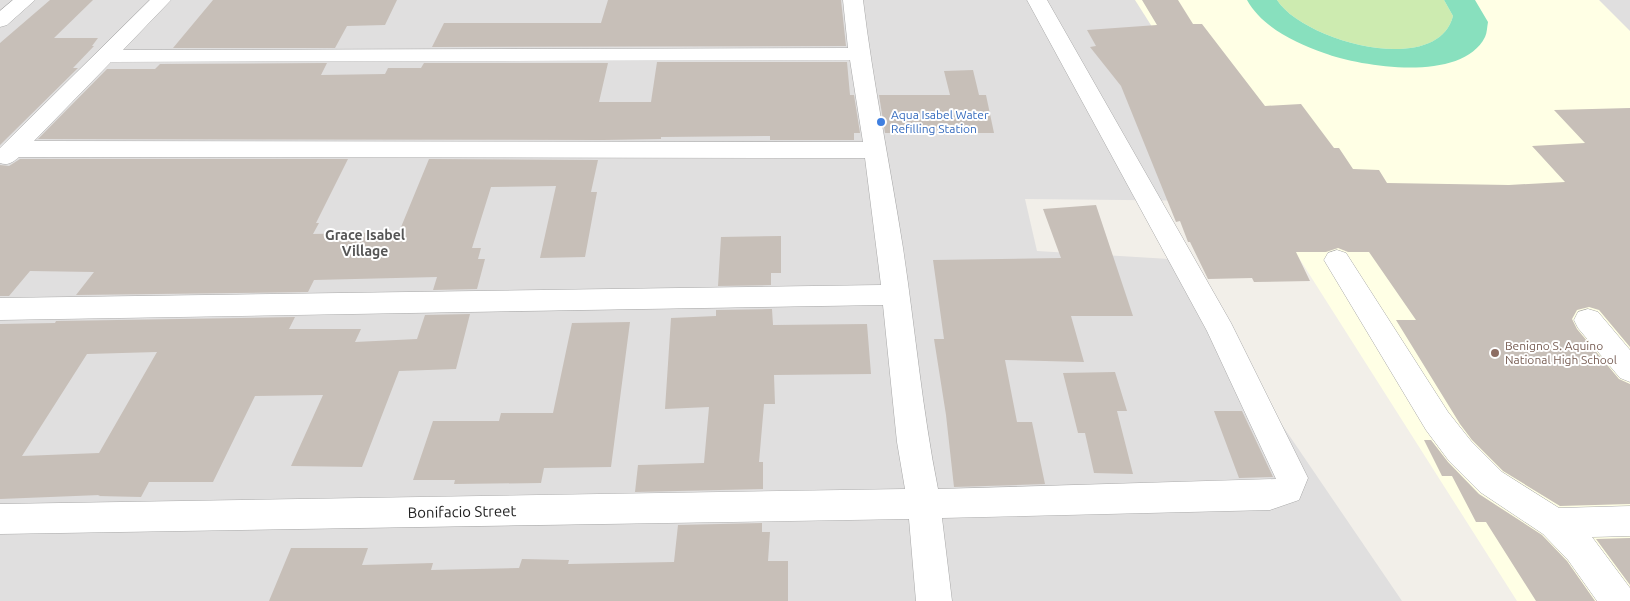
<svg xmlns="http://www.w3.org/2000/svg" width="1630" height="601" font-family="Ubuntu,sans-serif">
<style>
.residential{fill:#e0dfdf}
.education{fill:#ffffe5}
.grass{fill:#cdebb0}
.pitch{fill:#88e0be}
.building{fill:#c7bfb8;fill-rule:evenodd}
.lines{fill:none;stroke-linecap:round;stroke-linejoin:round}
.minor-casing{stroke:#a9a9a9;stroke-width:1}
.minor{fill:#fff;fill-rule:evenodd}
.shop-dot{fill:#3f7fe0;stroke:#fff;stroke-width:2}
.education-dot{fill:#8d6e63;stroke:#fff;stroke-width:2}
.labels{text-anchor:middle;stroke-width:4;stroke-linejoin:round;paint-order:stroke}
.shop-label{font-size:12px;fill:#366cbe;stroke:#fff;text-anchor:start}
.education-label{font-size:12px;fill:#785e54;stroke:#fff;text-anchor:start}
.neighbourhood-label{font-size:14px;font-weight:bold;fill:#555;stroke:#fff}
.near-street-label{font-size:15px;fill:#222;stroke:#fff}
</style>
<rect width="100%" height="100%" fill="#f2efe9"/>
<path class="residential" d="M 0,0 L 1630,0 L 1630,205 L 1025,199 L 1037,251 L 1169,259 L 1402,601 L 0,601 Z"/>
<path class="education" d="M 1135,0 L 1599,0 L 1630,31 L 1630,601 L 1517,601 Z"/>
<path class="grass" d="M 1277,0 L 1444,0 L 1453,16 C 1437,78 1303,41 1277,0 Z"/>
<path class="pitch" d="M 1247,0 L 1277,0 C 1303,41 1437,78 1453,16 L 1444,0 L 1475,0 L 1488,22 C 1487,27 1487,33 1485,37 C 1462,83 1362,67 1324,53 C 1295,43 1262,27 1247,0 Z"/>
<path class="building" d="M 50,0 L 93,0 L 54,38 L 98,38 L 92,46 L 94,46 L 73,68 L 78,68 L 0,145 L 0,43 Z
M 213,0 L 397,0 L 385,25 L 347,26 L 335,48 L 173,48 Z
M 608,0 L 841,0 L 846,46 L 432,47 L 444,23 L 601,23 Z
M 1142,0 L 1178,0 L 1193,24 L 1202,24 L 1265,106 L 1301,104 L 1334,148 L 1339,148 L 1353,169 L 1379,170 L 1387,183 L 1509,185 L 1565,182 L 1532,146 L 1585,143 L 1554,110 L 1630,108 L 1630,347 L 1599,310 L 1589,307 L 1577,310 L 1572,319 L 1577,329 L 1619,379 L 1630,384 L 1630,504 L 1560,506 L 1503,471 L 1472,440 L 1460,424 L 1396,320 L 1416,320 L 1369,252 L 1348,252 L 1338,248 L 1326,252 L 1296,252 L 1310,281 L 1254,282 L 1252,278 L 1208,279 L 1190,242 L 1188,242 L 1180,221 L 1176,222 L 1121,86 L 1090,47 L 1096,46 L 1087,30 L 1157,25 Z
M 657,62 L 847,62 L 850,95 L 854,95 L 860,133 L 854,133 L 854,140 L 770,140 L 770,136 L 661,137 L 661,139 L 603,140 L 38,139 L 107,69 L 155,69 L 160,64 L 327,63 L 321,75 L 385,74 L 388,68 L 421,68 L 424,63 L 608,63 L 599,102 L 651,102 Z
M 973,70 L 979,95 L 986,95 L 994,133 L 885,133 L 879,95 L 950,95 L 944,71 Z
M 20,159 L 348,159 L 316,223 L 319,223 L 313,234 L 399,232 L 429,159 L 598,160 L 591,192 L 597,192 L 585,257 L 540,258 L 556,186 L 491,187 L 472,248 L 481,248 L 478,259 L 485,259 L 477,289 L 433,290 L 437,277 L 314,280 L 308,292 L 76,295 L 94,272 L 30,271 L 9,296 L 0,296 L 0,165 L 9,166 Z
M 1096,205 L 1133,316 L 1071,316 L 1084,362 L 1005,360 L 1017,422 L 1032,422 L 1045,484 L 954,487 L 946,415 L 934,339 L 944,339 L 933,260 L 1061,258 L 1043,209 Z
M 781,236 L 781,273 L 771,273 L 771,285 L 718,286 L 721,237 Z
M 772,309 L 773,325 L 867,324 L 871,374 L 774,375 L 775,404 L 764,404 L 759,462 L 763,462 L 763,489 L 635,492 L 638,465 L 704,463 L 709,407 L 665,409 L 671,318 L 716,316 L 716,310 Z
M 470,314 L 456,369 L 399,371 L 362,467 L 291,466 L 323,395 L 255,396 L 213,482 L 149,482 L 141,497 L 98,496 L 100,495 L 0,499 L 0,324 L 55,323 L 56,321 L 295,317 L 289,329 L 361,329 L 355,342 L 417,339 L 425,315 ZM 157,352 L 99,453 L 22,456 L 87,354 Z
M 630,322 L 611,467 L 544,468 L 541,483 L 454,484 L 455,480 L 413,480 L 433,421 L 499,421 L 501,413 L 553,413 L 572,323 Z
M 1115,372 L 1127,411 L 1117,411 L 1133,474 L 1094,473 L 1085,433 L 1078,433 L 1063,373 Z
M 1214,411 L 1242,411 L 1273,477 L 1239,478 Z
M 1424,440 L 1431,440 L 1448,462 L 1479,494 L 1542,535 L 1567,561 L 1595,601 L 1536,601 L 1486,522 L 1476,522 L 1452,476 L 1442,476 Z
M 762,523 L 762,532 L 770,532 L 768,561 L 788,561 L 788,601 L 269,601 L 291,548 L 368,548 L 362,565 L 433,563 L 431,570 L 519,568 L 522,559 L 569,560 L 568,564 L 674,562 L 678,525 Z
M 1630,538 L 1630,585 L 1596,539 Z"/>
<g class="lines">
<g class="minor-casing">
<path id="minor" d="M 13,0 L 35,0 L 7,25 L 0,27 L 0,11 Z
M 150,0 L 171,0 L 123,50 L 848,48 L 843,0 L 863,0 C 873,83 890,165 903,248 C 915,328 922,409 938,489 L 1276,479 L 1207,331 L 1027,0 L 1047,0 L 1231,323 L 1308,478 L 1299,500 L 1270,510 L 942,518 L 952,601 L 916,601 L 909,519 L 0,534 L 0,504 L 905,489 L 897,442 L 883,305 L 0,320 L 0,298 L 881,285 L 865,158 L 19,157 C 13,162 8,166 0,163 L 0,148 L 4,144 ZM 850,60 L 863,142 L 34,141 L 111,62 Z
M 1337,250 L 1346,253 L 1448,412 L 1471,441 L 1502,472 L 1559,508 L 1630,506 L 1630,536 L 1592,537 L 1630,588 L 1630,601 L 1597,601 L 1568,560 L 1543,534 L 1480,492 L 1449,461 L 1426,430 L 1324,260 L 1328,253 Z
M 1588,309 L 1598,312 L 1630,350 L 1630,382 L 1620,378 L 1578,328 L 1574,320 L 1578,312 Z"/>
</g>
<use href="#minor" class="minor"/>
</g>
<circle class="shop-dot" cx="881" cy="122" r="5"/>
<circle class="education-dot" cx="1495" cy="353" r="5"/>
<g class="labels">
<g class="shop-label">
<text x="891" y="119">Aqua Isabel Water<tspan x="891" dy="14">Refilling Station</tspan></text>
</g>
<g class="education-label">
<text x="1505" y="350">Benigno S. Aquino<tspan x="1505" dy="14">National High School</tspan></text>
</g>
<g class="neighbourhood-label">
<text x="365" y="240">Grace Isabel<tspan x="365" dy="16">Village</tspan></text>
</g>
<g class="near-street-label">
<text transform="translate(462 512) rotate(-1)" y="5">Bonifacio Street</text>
</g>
</g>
</svg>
